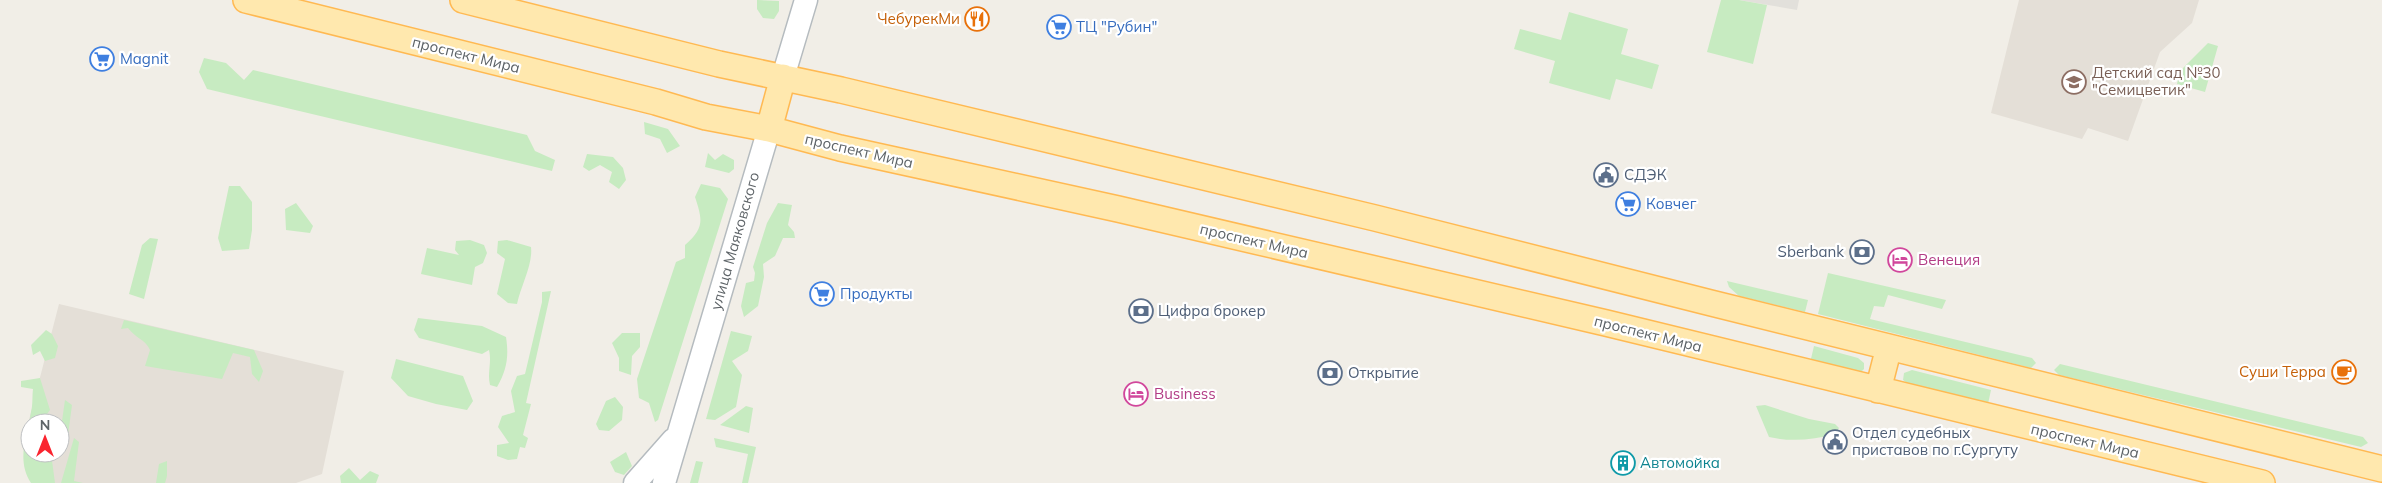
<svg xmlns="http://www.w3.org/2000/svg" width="2382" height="483" font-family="Mulish,sans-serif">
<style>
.industrial{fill:#e2e0db}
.education{fill:#e4dfd7;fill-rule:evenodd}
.green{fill:#c7ebc1}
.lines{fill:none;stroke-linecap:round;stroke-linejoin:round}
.secondary-casing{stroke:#b5bbbf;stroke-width:25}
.primary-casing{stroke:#ffb952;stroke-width:28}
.secondary{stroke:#fff;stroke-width:22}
.primary{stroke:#ffe8ae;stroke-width:25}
.labels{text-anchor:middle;stroke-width:4.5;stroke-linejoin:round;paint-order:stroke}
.food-label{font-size:15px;fill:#c56008;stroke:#fff;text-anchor:end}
.shop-label{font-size:15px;fill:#366cbe;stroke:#fff;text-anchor:start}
.street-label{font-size:15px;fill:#5e6468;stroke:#fff}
.education-label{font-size:15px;fill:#785e54;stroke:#fff;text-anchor:start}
.service-label{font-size:15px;fill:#4e5e75;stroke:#fff;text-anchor:start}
.hotel-label{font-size:15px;fill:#b23c85;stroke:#fff;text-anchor:start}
.culture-label{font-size:15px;fill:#0d838f;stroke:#fff;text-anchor:start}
</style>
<rect width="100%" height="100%" fill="#f1eee7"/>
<path class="industrial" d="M 1739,0 L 1799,0 L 1797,10 Z"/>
<path class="education" d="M 2019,0 L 2199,0 L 2192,23 L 2160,52 L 2128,141 L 2088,128 L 2082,139 L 1991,113 Z
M 59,304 L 344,371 L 322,474 L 296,483 L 41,483 L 22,447 ZM 30,423 L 60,423 L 60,453 L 30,453 Z"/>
<path class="green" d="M 757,0 L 779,1 L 779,11 L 774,19 L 763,18 L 757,9 Z
M 1721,0 L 1739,0 L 1767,5 L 1753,64 L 1707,52 Z
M 1569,12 L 1628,29 L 1621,54 L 1659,65 L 1652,89 L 1616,79 L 1610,100 L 1549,83 L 1555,61 L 1514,49 L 1520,29 L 1561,40 Z
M 2208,43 L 2218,46 L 2205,92 L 2177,84 L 2180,71 Z
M 204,58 L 226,63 L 244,80 L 253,70 L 527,135 L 535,151 L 555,160 L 552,171 L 207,89 L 199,72 Z
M 644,122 L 668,129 L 680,146 L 667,153 L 660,139 L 645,134 Z
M 708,153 L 715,160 L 723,154 L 734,160 L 734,169 L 729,173 L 705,167 Z
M 587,154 L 613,157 L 623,168 L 626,180 L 619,189 L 609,182 L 612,172 L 600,165 L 589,171 L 583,167 Z
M 701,184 L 720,188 L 728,199 L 658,420 L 655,422 L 649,403 L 639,398 L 637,379 L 676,262 L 685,258 L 685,245 C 704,228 703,221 695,197 Z
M 229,186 L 240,186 L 252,202 L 252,230 L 249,249 L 222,251 L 218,238 Z
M 296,203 L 313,226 L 310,233 L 286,230 L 285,209 Z
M 778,203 L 792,205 L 788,225 L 794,232 L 795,238 L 783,238 L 775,256 L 763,264 L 764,277 L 758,306 L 744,317 L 741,306 L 746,283 L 754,281 L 755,273 L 753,267 L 767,223 Z
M 150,238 L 158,239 L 144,299 L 129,294 L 142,245 Z
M 470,240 L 484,245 L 487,253 L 483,263 L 475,267 L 472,285 L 421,274 L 427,248 L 459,255 L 455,250 L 456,241 Z
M 507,240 L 531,247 C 533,265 521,285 517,304 L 508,303 L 497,294 L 505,259 L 497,253 L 498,241 Z
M 1828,273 L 1946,300 L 1942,309 L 1888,295 L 1884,307 L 1874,306 L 1870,319 L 2032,358 L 2036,363 L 2031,368 L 1818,314 Z
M 1727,281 L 1808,300 L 1805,312 L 1739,296 L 1729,287 Z
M 551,291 L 526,403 L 531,404 L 523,435 L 528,438 L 525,448 L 520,447 L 517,459 L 508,460 L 497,456 L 497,445 L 509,443 L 498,427 L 502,416 L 515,412 L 511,391 L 517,376 L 525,374 L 542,302 L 542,292 Z
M 418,318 L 482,326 L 506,337 C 509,356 507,370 497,387 L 490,385 C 487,373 492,363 489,350 L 482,354 L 419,338 L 414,330 Z
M 124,320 L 254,350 L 263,371 L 259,382 L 252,374 L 250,357 L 233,353 L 222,379 L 145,366 L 150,350 C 145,339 135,338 128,328 L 121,329 Z
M 46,330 L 52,334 L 58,346 L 55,358 L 45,361 L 40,351 L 33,355 L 31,345 Z
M 731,331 L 752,336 L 748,351 L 732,361 L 742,375 L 736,407 L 715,420 L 706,419 Z
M 622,333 L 640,333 L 640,347 L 632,356 L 631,375 L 619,371 L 619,358 L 612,343 Z
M 1814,346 L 1858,358 L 1864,363 L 1864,369 L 1860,373 L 1810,363 Z
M 396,359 L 463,376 L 473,401 L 467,410 L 436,404 L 408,396 L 391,378 Z
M 2060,364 L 2363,437 L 2368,443 L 2361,447 L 2059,375 L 2054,370 Z
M 1912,370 L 1991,390 L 1988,404 L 1910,385 L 1903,380 L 1904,373 Z
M 40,378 L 50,410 L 40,423 L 30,423 L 30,453 L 51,453 L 55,483 L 31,483 C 16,460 27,437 31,412 C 33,405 32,397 33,389 L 21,387 L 21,381 Z
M 615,397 L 623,407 L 622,420 L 609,431 L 599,430 L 596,424 L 606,401 Z
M 65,400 L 72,405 L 68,435 L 59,457 L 57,453 L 60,453 L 60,423 L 50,423 L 52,417 L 62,421 Z
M 1765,405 L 1809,419 L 1835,424 L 1839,428 L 1835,434 C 1813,440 1791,442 1769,437 L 1756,406 Z
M 746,406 L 753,408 L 749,433 L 720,425 Z
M 74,438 L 79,442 L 74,481 L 83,483 L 61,483 Z
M 714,438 L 756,447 L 748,483 L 742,483 L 748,454 L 716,447 Z
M 626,452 L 632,466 L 624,475 L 615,472 L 610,462 Z
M 167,461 L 167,476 L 165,483 L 156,483 L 159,464 Z
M 696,461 L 703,462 L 698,483 L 690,483 Z
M 349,468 L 360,480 L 370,471 L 379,475 L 376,483 L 341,483 L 340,476 Z"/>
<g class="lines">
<g class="secondary-casing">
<path id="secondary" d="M 783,77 L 806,0
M 635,483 L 673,440
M 664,483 L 769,129"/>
</g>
<g class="primary-casing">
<path id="primary" d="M 246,0 L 656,102 L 706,117 L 769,129 L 840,148 L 1118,209 L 1606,323 L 2262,483
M 463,0 L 719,64 L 841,90 L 1375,218 L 1711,303 L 2382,469
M 769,129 L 783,77
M 1878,390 L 1889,347"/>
</g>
<use href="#secondary" class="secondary"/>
<use href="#primary" class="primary"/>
</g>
<defs>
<g id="restaurant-ring" transform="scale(1.25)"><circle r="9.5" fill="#fff" stroke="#e8710a" stroke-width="1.5"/><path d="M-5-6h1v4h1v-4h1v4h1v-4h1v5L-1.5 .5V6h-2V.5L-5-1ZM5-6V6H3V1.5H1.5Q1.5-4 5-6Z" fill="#e8710a"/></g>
<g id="supermarket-ring" transform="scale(1.25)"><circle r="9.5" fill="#fff" stroke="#3f7fe0" stroke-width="1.5"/><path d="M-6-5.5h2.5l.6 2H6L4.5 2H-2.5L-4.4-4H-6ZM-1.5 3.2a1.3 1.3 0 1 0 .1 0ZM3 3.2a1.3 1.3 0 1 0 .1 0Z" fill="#3f7fe0"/></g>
<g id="school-ring" transform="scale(1.25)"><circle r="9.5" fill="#fff" stroke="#8d6e63" stroke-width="1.5"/><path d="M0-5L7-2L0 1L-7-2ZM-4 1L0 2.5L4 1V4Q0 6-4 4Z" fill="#8d6e63"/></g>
<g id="civic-ring" transform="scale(1.25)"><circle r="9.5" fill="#fff" stroke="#5c6f8a" stroke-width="1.5"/><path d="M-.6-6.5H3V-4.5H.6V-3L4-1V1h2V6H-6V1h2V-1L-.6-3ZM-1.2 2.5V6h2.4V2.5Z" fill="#5c6f8a"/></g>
<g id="bank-ring" transform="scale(1.25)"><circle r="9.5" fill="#fff" stroke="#5c6f8a" stroke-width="1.5"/><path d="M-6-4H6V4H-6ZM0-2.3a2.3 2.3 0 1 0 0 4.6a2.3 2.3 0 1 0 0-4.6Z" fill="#5c6f8a"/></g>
<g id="hotel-ring" transform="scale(1.25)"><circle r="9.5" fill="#fff" stroke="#d1479c" stroke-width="1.5"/><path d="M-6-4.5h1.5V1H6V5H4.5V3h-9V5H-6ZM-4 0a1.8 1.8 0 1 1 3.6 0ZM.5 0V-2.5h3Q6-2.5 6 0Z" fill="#d1479c"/></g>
<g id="cafe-ring" transform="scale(1.25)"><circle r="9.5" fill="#fff" stroke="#e8710a" stroke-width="1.5"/><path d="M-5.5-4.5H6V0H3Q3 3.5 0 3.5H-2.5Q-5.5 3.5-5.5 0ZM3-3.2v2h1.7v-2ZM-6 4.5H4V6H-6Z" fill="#e8710a"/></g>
<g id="building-ring" transform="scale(1.25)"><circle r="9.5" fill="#fff" stroke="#0f9aa8" stroke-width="1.5"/><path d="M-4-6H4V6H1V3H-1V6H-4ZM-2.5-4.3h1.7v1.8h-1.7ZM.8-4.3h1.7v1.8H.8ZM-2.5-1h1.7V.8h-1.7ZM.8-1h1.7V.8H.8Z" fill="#0f9aa8"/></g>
</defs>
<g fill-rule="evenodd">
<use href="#restaurant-ring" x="977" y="19"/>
<use href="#supermarket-ring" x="1059" y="27"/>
<use href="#supermarket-ring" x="102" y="59"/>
<use href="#school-ring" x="2074" y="82"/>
<use href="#civic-ring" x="1606" y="175"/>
<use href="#supermarket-ring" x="1628" y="204"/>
<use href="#bank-ring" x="1862" y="252"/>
<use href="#hotel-ring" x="1900" y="260"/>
<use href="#supermarket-ring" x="822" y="294"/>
<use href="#bank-ring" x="1141" y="311"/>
<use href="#cafe-ring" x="2344" y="372"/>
<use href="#bank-ring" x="1330" y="373"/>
<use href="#hotel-ring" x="1136" y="394"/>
<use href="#civic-ring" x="1835" y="442"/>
<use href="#building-ring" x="1623" y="463"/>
</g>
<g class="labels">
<g class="food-label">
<text x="960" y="24">ЧебурекМи</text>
<text x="2326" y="377">Суши Терра</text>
</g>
<g class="shop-label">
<text x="1076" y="32">ТЦ "Рубин"</text>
<text x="120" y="64">Magnit</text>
<text x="1646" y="209">Ковчег</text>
<text x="840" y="299">Продукты</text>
</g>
<g class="street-label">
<text transform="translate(466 55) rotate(14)" y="5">проспект Мира</text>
<text transform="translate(859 151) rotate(13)" y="5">проспект Мира</text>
<text transform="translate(735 241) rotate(-74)" y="5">улица Маяковского</text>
<text transform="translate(1254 241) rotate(13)" y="5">проспект Мира</text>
<text transform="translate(1648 334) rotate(14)" y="5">проспект Мира</text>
<text transform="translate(2085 441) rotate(13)" y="5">проспект Мира</text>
</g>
<g class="education-label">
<text x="2092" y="78">Детский сад №30<tspan x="2092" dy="17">"Семицветик"</tspan></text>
</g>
<g class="service-label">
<text x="1624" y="180">СДЭК</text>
<text x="1844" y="257" text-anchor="end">Sberbank</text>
<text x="1158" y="316">Цифра брокер</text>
<text x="1348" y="378">Открытие</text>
<text x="1852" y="438">Отдел судебных<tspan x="1852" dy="17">приставов по г.Сургуту</tspan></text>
</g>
<g class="hotel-label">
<text x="1918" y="265">Венеция</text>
<text x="1154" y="399">Business</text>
</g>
<g class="culture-label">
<text x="1640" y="468">Автомойка</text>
</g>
</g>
<g transform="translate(45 438)"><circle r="24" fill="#ffffff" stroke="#bfc1c3"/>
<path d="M0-4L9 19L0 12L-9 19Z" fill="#fa242f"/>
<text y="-8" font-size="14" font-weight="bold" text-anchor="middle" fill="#5e6468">N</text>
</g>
</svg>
